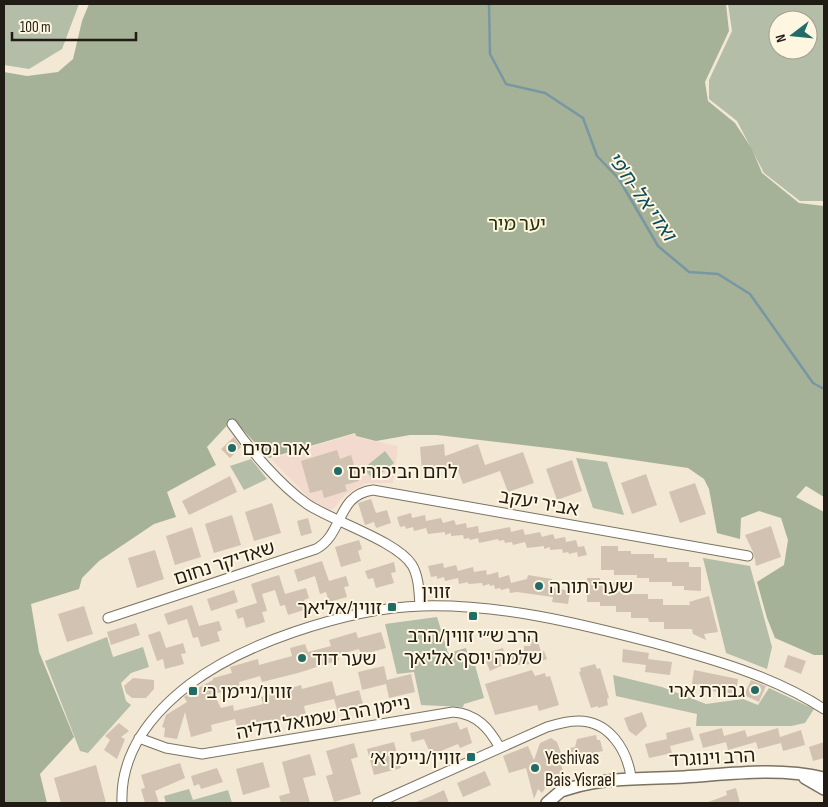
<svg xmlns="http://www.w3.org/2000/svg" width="828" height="807" font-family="'Sofia Sans Condensed','Noto Sans Hebrew',sans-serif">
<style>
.education{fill:#f2dacf}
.green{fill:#b4bda8;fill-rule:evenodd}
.forest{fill:#a6b297}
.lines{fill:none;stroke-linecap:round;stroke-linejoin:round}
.stream{stroke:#7797a3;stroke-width:2.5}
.building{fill:#d2c2b2}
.minor-casing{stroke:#7b7261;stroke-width:11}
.tertiary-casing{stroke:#7b7261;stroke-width:14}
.minor{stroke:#fff;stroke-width:9}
.tertiary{stroke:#fff;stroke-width:11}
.poi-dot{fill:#226c67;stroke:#fff6e1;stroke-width:2}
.labels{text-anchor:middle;stroke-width:4;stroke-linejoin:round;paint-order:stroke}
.park-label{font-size:19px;fill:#243305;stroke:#fff6e1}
.poi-label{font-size:19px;fill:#201c15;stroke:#fff6e1;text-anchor:start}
.street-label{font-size:19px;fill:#201c15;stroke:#fff6e1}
.water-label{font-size:20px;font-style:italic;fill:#064c60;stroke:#fff6e1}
</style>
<rect width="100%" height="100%" fill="#f2e8d4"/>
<path class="education" d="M 354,434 L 356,437 L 398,446 L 393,483 L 366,483 L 346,494 L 334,508 L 330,510 L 310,499 L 271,459 Z"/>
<path class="green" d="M 4,4 L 79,4 L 62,49 L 29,69 L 4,65 Z
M 728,4 L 824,4 L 824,201 L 800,201 L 764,173 L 737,121 L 709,99 L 709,80 L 732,31 ZM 778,20 L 808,20 L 808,50 L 778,50 Z
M 385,451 L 394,463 L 373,480 L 364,468 Z
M 576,458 L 607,462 L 624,515 L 593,508 Z
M 251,459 L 267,479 L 244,490 L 230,466 Z
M 703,558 L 750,566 L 772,647 L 767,669 L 726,653 Z
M 437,617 L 448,653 L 466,648 L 468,655 L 472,654 L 484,698 L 464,704 L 463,707 L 421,705 L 414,672 L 397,674 L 385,624 Z
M 107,637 L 113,657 L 143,647 L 149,667 L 131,673 L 121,683 L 126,701 L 131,705 L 88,753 L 80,751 L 45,661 Z
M 613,675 L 662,687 L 706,704 L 743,699 L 758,705 L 769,688 L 814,709 L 805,723 L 791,726 L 696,726 L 697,714 L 616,696 Z
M 189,789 L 193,800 L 228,790 L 232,803 L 166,803 L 164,796 Z"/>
<path class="forest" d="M 89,4 L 726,4 L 729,31 L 705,82 L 708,101 L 735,123 L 752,149 L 762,173 L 799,203 L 824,206 L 824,497 L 806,486 L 796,497 L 824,512 L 824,655 L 814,655 L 775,638 L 767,618 L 757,582 L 784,565 L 788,540 L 781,518 L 759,511 L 741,518 L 740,539 L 717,533 L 709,489 L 704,479 L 688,468 L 565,450 L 437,435 L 410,435 L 376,441 L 356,436 L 355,433 L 269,458 L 233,419 L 207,447 L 216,465 L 167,492 L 176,517 L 154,524 L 99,561 L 82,578 L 79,589 L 31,604 L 39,652 L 74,737 L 40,774 L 47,803 L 4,803 L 4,72 L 27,76 L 58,72 L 73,59 L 82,21 Z"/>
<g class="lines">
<path class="stream" d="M 489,4 L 490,54 L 506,84 L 545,93 L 583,118 L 597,156 L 619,179 L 658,246 L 689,272 L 718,274 L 750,294 L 813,383 L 824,389"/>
</g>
<path class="building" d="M 234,437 L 241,447 L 230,458 L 221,449 Z
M 444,444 L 445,456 L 478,444 L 485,465 L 523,452 L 534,483 L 508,492 L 500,471 L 463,484 L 457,468 L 422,471 L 420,447 Z
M 337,450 L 340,459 L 351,455 L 359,481 L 345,485 L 347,491 L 324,498 L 322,490 L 310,493 L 301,461 Z
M 572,460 L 582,491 L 557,500 L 546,469 Z
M 646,474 L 657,505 L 632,514 L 621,483 Z
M 230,476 L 237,492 L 189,515 L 182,501 Z
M 695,483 L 706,514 L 680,523 L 669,492 Z
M 371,499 L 376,513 L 387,510 L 391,523 L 376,528 L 374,522 L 365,525 L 358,503 Z
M 272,503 L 281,533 L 254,541 L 245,512 Z
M 411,513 L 412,518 L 425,515 L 426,521 L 441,518 L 443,523 L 454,520 L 456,525 L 466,523 L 467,528 L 478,526 L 479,533 L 510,527 L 511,532 L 523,529 L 525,535 L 540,532 L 542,537 L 553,534 L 555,539 L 565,537 L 566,542 L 576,540 L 578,547 L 584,546 L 587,555 L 578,557 L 577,552 L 569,554 L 568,552 L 563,553 L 562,549 L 550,550 L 550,547 L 544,549 L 544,546 L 527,548 L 525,542 L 513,545 L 512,542 L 505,543 L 504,540 L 499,541 L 498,539 L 479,543 L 478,538 L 470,540 L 469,538 L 464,539 L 463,535 L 451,536 L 451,533 L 445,535 L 445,532 L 428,534 L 426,528 L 414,531 L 413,527 L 406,529 L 405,526 L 400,527 L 397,517 Z
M 232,515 L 241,545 L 214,553 L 205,524 Z
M 308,518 L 312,533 L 301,536 L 297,521 Z
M 771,526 L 781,557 L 756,566 L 754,554 L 745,535 Z
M 192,527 L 201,557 L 175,565 L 166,536 Z
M 359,540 L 362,549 L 358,551 L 361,561 L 341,567 L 335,547 Z
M 601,546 L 618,546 L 618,551 L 631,551 L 631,554 L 654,554 L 654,558 L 667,558 L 667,562 L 689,562 L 689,567 L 701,567 L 701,591 L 684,590 L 684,586 L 672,586 L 672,582 L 649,582 L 649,578 L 637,578 L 637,575 L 614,575 L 614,570 L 601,570 Z
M 155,550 L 164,579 L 137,588 L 128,558 Z
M 322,561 L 329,581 L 346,576 L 349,586 L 344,587 L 347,597 L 329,602 L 326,592 L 320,594 L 315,576 L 298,582 L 294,570 Z
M 394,562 L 396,572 L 391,573 L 394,583 L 376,588 L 373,578 L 368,579 L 365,571 Z
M 443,563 L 444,568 L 456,565 L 458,571 L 473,567 L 474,572 L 486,570 L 487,575 L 498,572 L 499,578 L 509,575 L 511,583 L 527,579 L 528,575 L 552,579 L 551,587 L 570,591 L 568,604 L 552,602 L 553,597 L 517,592 L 510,593 L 509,588 L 501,590 L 500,588 L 495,589 L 494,585 L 490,586 L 489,584 L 483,586 L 482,583 L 468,584 L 468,582 L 459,584 L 458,578 L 445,581 L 444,577 L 437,579 L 437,576 L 431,577 L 428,566 Z
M 279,575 L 285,594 L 306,588 L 309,598 L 304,600 L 307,609 L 288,615 L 285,605 L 280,606 L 275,590 L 262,594 L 267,611 L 262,612 L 265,622 L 246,628 L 243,617 L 238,619 L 235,610 L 257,603 L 251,584 Z
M 587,578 L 600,578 L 600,583 L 615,583 L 615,588 L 631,588 L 631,594 L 648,594 L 648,599 L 663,599 L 663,605 L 690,605 L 689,602 L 709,596 L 718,632 L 704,634 L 706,640 L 693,634 L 692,629 L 664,629 L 664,622 L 649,622 L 648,618 L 631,618 L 631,612 L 616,612 L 616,606 L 600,606 L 600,602 L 587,602 Z
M 234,590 L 238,602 L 211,611 L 207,599 Z
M 192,605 L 199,626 L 219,621 L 222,630 L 217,632 L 220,641 L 201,647 L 198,637 L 193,638 L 187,619 L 168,625 L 164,614 Z
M 84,606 L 93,634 L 67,642 L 58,614 Z
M 136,623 L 140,635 L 111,645 L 107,632 Z
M 160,631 L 166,648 L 183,643 L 186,653 L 181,654 L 184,664 L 165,669 L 163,659 L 157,661 L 148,635 Z
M 356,632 L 358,638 L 381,632 L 386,648 L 361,655 L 359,649 L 338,655 L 339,660 L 298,673 L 262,682 L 260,676 L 239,682 L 240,687 L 214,694 L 221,708 L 233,705 L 234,711 L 263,704 L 261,697 L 301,685 L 302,689 L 332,681 L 336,696 L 359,690 L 364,707 L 338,713 L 334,699 L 304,706 L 306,715 L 268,723 L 267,720 L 237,727 L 235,719 L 211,725 L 212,731 L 191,737 L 185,712 L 177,739 L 164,737 L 165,728 L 162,727 L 166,715 L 187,702 L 184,697 L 192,691 L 213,680 L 213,678 L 232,673 L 230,667 L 258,659 L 259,665 L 292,656 L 290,648 L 305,644 L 308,652 L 331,646 L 329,640 Z
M 537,638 L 541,652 L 544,651 L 547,659 L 532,664 L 501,666 L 490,671 L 483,654 L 503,648 L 504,653 L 524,651 L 524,646 L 531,646 L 528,640 Z
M 623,649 L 649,653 L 648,659 L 672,662 L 670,675 L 645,672 L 646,665 L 622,662 Z
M 788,655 L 806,661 L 801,674 L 784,667 Z
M 595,664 L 597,669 L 600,668 L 609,698 L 607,699 L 608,705 L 598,708 L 598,706 L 591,708 L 579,672 L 581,671 L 580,668 Z
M 384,666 L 387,680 L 411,674 L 415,692 L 389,698 L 386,684 L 362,690 L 358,672 Z
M 532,670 L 535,676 L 545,673 L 546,677 L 550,676 L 559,705 L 539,711 L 537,705 L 495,715 L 485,684 Z
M 694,670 L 738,679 L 736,694 L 711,691 L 711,686 L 692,684 Z
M 133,678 L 154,680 L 154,689 L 146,698 L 132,698 L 126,693 L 124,686 Z
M 751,680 L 766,686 L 759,702 L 744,695 Z
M 642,712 L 647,726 L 636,736 L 629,731 L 624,718 Z
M 457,722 L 460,730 L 467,727 L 472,743 L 460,748 L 458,744 L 431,755 L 424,739 L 412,742 L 410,733 Z
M 119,723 L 129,731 L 121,737 L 125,739 L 117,759 L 104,750 L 110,740 L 105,736 Z
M 690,727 L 694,740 L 670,746 L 672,753 L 649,758 L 645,744 L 667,739 L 666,733 Z
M 722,728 L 724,736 L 745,730 L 747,737 L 778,728 L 780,737 L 801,730 L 805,745 L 783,751 L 781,743 L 758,749 L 756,742 L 728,750 L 726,742 L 703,748 L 699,734 Z
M 596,735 L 597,740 L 600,740 L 603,751 L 598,752 L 600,761 L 590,763 L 589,759 L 580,761 L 580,757 L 572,759 L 570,748 L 575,747 L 577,739 Z
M 551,738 L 557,742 L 561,753 L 558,756 L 564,774 L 548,784 L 542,793 L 538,789 L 534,799 L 526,768 L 509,773 L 503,756 L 528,746 L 534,760 L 540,743 Z
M 394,742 L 401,768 L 374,775 L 367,749 Z
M 824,742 L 824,758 L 813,761 L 809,747 Z
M 354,743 L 358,757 L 351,759 L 361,794 L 334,802 L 326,776 L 333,774 L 326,751 Z
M 310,754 L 316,775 L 303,778 L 310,803 L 281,803 L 279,796 L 290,793 L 282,762 Z
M 263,762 L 270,787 L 243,795 L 236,769 Z
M 180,763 L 185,778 L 155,791 L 159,803 L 145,803 L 141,789 L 145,788 L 141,775 Z
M 96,765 L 106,803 L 61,803 L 54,778 Z
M 217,768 L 223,782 L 201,789 L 199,784 L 194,786 L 191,776 Z
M 485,771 L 491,785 L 463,797 L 457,783 Z
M 736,788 L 740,803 L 706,803 L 727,795 L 726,791 Z
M 444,790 L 449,803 L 414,803 L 431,796 Z"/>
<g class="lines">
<g class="minor-casing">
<path id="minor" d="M 232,424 C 250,450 281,486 307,504 C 332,521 397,541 412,565 C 419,577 419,592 420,606
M 108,618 L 316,549 C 344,534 336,495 373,490 L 748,556
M 139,738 L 166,748 L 202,754 L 453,712 C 477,714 489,728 500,748
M 122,803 C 120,753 152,713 190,684 C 222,660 256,645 294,632 C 335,618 379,607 422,606 C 501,604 578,623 654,643 C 712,659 773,676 824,709
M 377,803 L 547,727 C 557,724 567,721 577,721 C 609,720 627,750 631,777"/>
</g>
<g class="tertiary-casing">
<path id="tertiary" d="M 805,778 L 824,789
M 547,803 L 561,791 L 571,788 C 608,777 646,779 684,777 C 731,774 778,767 824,778"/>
</g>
<use href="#minor" class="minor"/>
<use href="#tertiary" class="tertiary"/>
</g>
<g class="poi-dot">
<circle cx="232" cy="448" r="5"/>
<circle cx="338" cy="471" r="5"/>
<circle cx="539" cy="586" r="5"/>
<rect x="387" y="602" width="10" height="10" rx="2.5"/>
<rect x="468" y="611" width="10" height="10" rx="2.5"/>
<circle cx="302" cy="658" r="5"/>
<circle cx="755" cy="690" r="5"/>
<rect x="188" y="686" width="10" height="10" rx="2.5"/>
<rect x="466" y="752" width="10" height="10" rx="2.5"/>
<circle cx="535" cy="768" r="5"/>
</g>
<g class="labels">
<g class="park-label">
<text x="517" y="230">יער מיר</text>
</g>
<g class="poi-label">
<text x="242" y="455">אור נסים</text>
<text x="348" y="478">לחם הביכורים</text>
<text x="549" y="593">שערי תורה</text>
<text x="382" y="614" text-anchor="end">זווין/אליאך</text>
<text x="473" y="642" text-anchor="middle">הרב ש״י זווין/הרב<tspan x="473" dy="22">שלמה יוסף אליאך</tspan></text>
<text x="312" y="665">שער דוד</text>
<text x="745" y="697" text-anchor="end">גבורת ארי</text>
<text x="203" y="698">זווין/ניימן ב׳</text>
<text x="461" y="764" text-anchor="end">זווין/ניימן א׳</text>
<text x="545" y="764">Yeshivas<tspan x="545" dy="22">Bais Yisrael</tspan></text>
</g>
<g class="street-label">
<text transform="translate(539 502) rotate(10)" y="7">אביר יעקב</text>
<text transform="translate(224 562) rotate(-18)" y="7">שאדיקר נחום</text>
<text x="436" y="598">זווין</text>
<text transform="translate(323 717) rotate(-10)" y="7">ניימן הרב שמואל גדליה</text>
<text transform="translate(712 757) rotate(-3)" y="7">הרב וינוגרד</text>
</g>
<g class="water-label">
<text transform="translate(642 196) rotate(55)" y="7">ואדי אל-ח'פי</text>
</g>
</g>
<rect width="828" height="807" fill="none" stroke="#201c15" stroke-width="10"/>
<g transform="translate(793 35) rotate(254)"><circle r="24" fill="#fff6e1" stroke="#a69f8f"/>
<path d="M0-4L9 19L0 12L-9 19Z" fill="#226c67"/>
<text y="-8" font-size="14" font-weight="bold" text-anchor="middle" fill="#201c15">N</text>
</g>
<path d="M12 32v8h124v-8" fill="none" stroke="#201c15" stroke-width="2.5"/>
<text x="20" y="32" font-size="15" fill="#201c15" stroke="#fff6e1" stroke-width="4" paint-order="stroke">100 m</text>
</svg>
